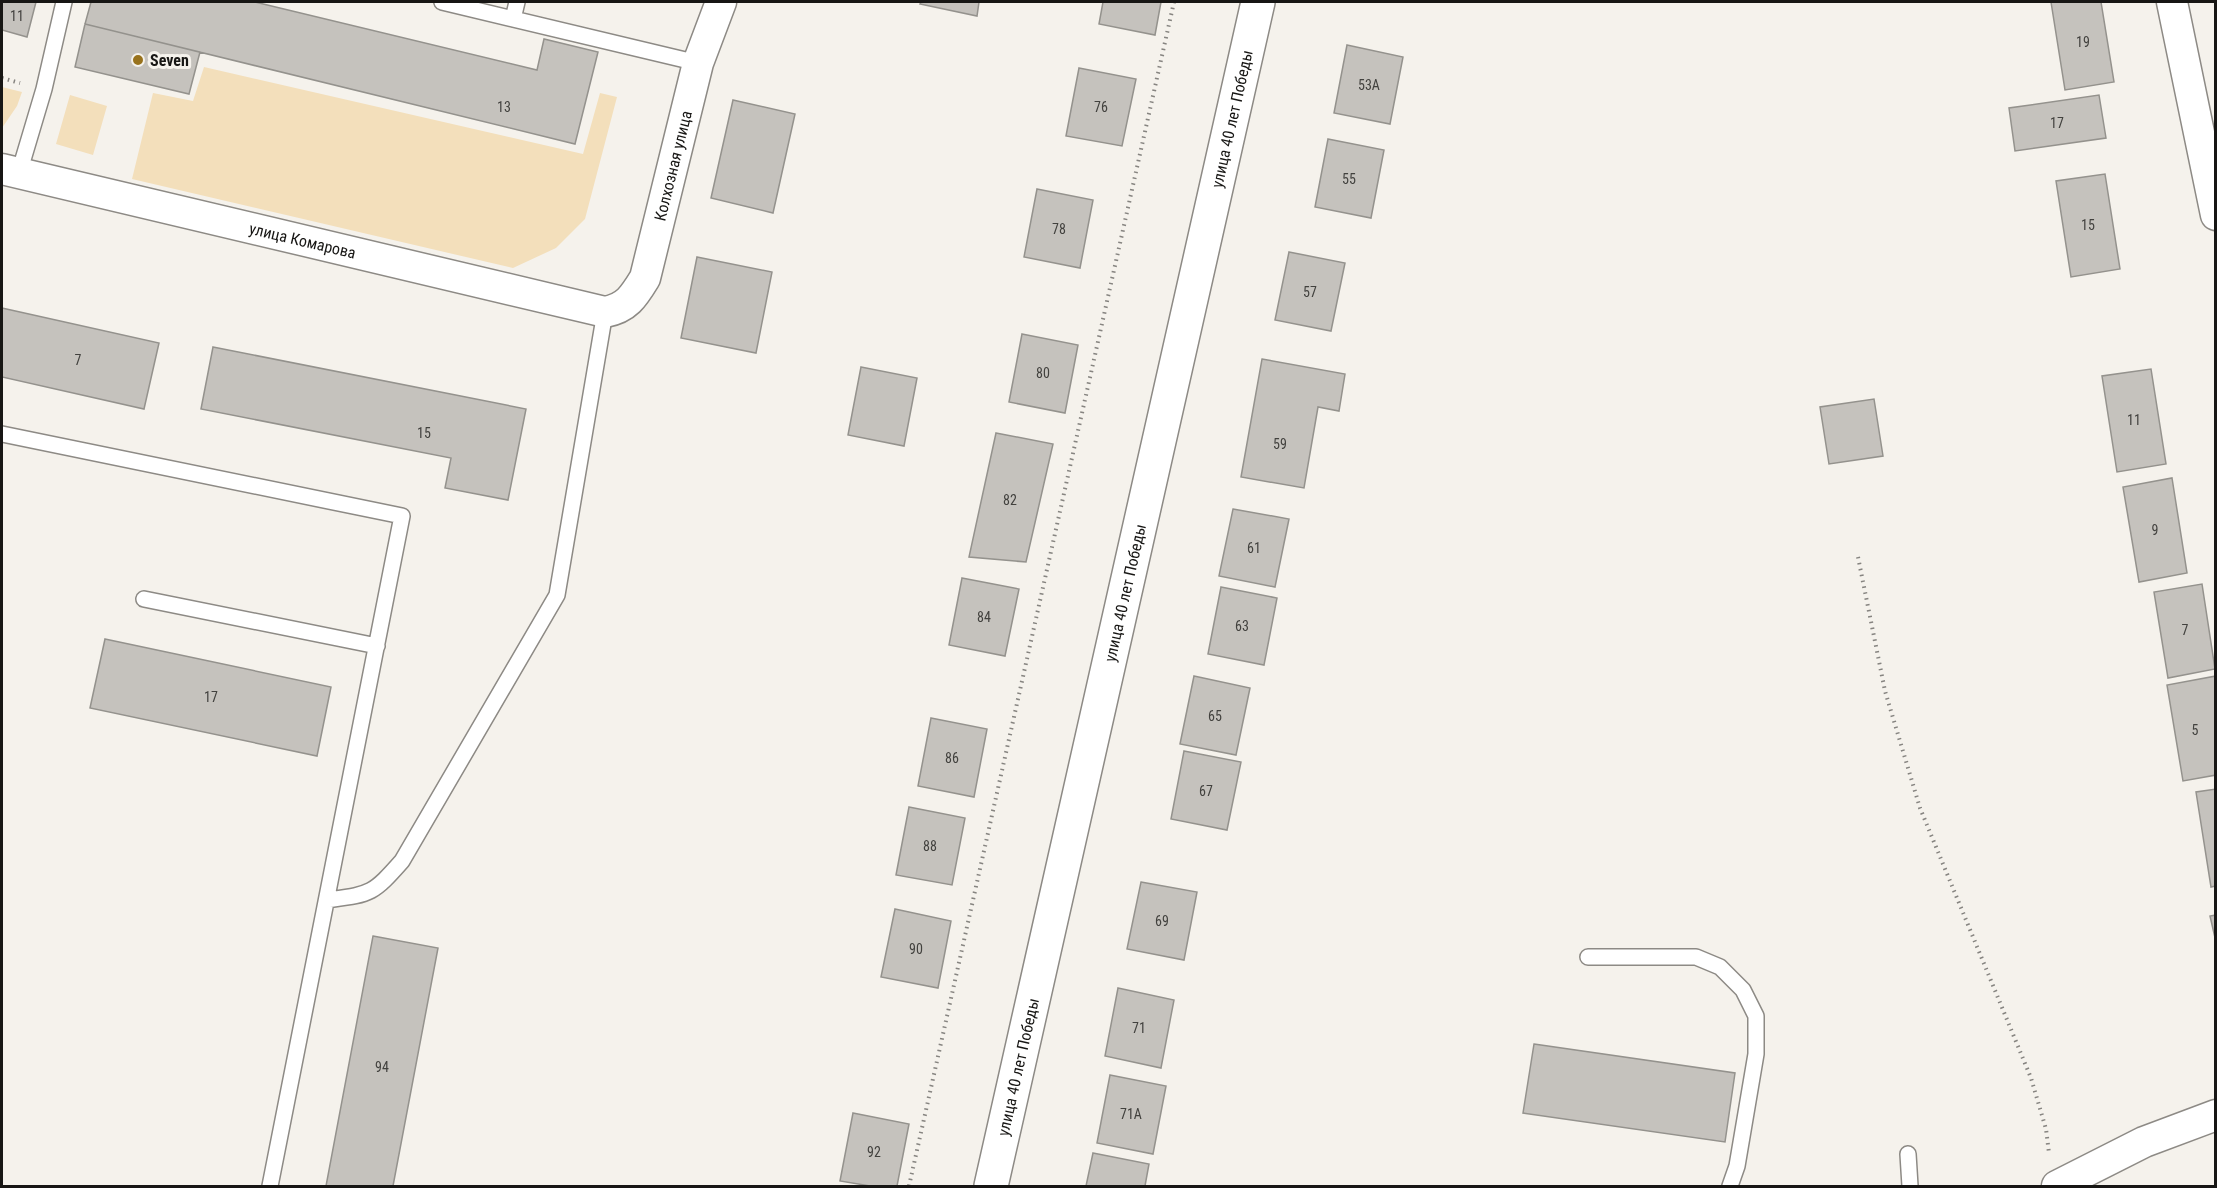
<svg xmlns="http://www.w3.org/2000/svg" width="2217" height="1188" font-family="'Roboto Condensed',sans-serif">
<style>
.green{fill:#f3dfbb}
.building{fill:#c5c2bd;stroke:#94928d;stroke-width:1.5}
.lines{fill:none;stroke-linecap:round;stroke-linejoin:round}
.lane-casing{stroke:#8d8a85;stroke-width:18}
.street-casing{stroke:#8d8a85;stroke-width:33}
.secondary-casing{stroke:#8d8a85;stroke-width:36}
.path{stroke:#868480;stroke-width:4;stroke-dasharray:1.5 4.5;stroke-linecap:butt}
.lane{stroke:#fff;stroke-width:15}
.street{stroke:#fff;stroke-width:30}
.secondary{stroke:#fff;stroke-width:33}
.poi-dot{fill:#98721d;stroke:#f5f2ec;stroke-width:2}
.labels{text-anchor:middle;stroke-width:6;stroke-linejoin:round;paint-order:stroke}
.number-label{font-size:14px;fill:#42413e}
.poi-label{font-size:16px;font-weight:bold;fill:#171614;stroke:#f5f2ec;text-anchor:start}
.street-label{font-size:16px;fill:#171614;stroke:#f5f2ec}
</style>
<rect width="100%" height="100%" fill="#f5f2ec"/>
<path class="green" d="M 204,67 L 583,154 L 600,93 L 617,97 L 585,219 L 556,248 L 513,268 L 132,179 L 153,93 L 193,101 Z
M 2,87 L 22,92 L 17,106 L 2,128 Z
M 70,95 L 107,106 L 93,155 L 56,144 Z"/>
<path class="building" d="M 2,2 L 36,2 L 27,37 L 2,30 Z
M 91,2 L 255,2 L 537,70 L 544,39 L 598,52 L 575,144 L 85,24 Z
M 921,2 L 979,2 L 977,16 L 920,4 Z
M 1103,2 L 1161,2 L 1155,35 L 1099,24 Z
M 2051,2 L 2101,2 L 2114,82 L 2065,90 Z
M 85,24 L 200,52 L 189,94 L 75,67 Z
M 1347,45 L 1403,57 L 1390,124 L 1334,113 Z
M 1079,68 L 1136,79 L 1122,146 L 1066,136 Z
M 2099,95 L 2106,138 L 2015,151 L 2009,108 Z
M 733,100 L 795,114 L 773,213 L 711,198 Z
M 1328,139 L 1384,150 L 1371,218 L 1315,207 Z
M 2105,174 L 2120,269 L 2071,277 L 2056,181 Z
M 1037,189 L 1093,200 L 1080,268 L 1024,257 Z
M 1289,252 L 1345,263 L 1331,331 L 1275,320 Z
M 697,257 L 772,272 L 756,353 L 681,338 Z
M 2,308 L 159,343 L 144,409 L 2,377 Z
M 1022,334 L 1078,345 L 1065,413 L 1009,402 Z
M 213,347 L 526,409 L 508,500 L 445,488 L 451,458 L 201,409 Z
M 1262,359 L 1345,374 L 1339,411 L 1318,407 L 1304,488 L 1241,477 Z
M 861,367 L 917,378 L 904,446 L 848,435 Z
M 2151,369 L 2166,464 L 2117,472 L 2102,376 Z
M 1874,399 L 1883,456 L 1829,464 L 1820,407 Z
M 996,433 L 1053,444 L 1026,562 L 969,557 Z
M 2172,478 L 2187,573 L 2139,582 L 2123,487 Z
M 1233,509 L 1289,519 L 1275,587 L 1219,576 Z
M 962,578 L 1019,589 L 1005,656 L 949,645 Z
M 2202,584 L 2215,669 L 2168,678 L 2154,592 Z
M 1221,587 L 1277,598 L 1264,665 L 1208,654 Z
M 105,639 L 331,687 L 317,756 L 90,708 Z
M 1194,676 L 1250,688 L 1236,755 L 1180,744 Z
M 2216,676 L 2216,775 L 2183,781 L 2167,685 Z
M 931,718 L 987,729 L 974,797 L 918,786 Z
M 1184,751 L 1241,762 L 1227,830 L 1171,819 Z
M 2216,789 L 2216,886 L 2211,887 L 2196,792 Z
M 909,807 L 965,818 L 952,885 L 896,875 Z
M 1141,882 L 1197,892 L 1184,960 L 1127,949 Z
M 895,909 L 951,921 L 938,988 L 881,977 Z
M 2216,915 L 2216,942 L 2210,916 Z
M 373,936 L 438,948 L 393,1186 L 326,1186 Z
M 1118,988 L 1174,1000 L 1161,1068 L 1105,1056 Z
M 1534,1044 L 1735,1073 L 1725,1142 L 1523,1113 Z
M 1110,1075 L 1166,1086 L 1153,1154 L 1097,1143 Z
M 853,1113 L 909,1124 L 897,1186 L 870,1186 L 840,1181 Z
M 1093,1153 L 1149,1164 L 1145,1186 L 1086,1186 Z"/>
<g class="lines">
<g class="lane-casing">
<path id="lane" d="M 442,2 L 698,63
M 513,19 L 517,2
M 19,173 L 44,89 L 64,2
M 2,434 L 402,516 L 270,1186
M 144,599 L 377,646
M 327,900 C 371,894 372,895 402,861 L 557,595 L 605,312
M 1588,957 L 1696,957 L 1720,967 L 1743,990 L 1756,1016 L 1756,1054 L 1737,1166 L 1730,1186
M 1908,1154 L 1910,1186"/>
</g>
<g class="street-casing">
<g id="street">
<path d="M 2172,2 L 2216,215"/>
<path id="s1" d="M 2,169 L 605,312 C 627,308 634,296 645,278 L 698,63 L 721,2"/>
<path d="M 2057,1186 L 2144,1142 L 2216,1115"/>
</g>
</g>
<g class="secondary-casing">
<g id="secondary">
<path id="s2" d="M 991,1186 L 1258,2"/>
</g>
</g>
<path class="path" d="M 2,78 L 20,83
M 1858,557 L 1885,691 L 1920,808 L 2031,1078 L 2046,1129 L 2049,1153
M 909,1186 L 1174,2"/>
<use href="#lane" class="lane"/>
<use href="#street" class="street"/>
<use href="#secondary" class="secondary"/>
</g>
<circle class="poi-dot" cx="138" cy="60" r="6"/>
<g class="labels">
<g class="number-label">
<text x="17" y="21">11</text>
<text x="2083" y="47">19</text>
<text x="1369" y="90">53А</text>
<text x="504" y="112">13</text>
<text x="1101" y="112">76</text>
<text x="2057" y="128">17</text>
<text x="1349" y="184">55</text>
<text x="2088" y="230">15</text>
<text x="1059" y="234">78</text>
<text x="1310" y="297">57</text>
<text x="78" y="365">7</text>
<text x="1043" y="378">80</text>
<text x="2134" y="425">11</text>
<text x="424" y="438">15</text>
<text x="1280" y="449">59</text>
<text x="1010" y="505">82</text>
<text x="2155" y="535">9</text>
<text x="1254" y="553">61</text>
<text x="984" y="622">84</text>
<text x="1242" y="631">63</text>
<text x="2185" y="635">7</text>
<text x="211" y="702">17</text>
<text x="1215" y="721">65</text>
<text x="2195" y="735">5</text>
<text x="952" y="763">86</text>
<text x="1206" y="796">67</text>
<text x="930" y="851">88</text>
<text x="1162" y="926">69</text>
<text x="916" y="954">90</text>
<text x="1139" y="1033">71</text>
<text x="382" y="1072">94</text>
<text x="1131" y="1119">71А</text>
<text x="874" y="1157">92</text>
</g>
<g class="poi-label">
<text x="150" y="66">Seven</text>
</g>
<g class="street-label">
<text dy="6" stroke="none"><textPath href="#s2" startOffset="1094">улица 40 лет Победы</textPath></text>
<text dy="6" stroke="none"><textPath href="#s1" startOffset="790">Колхозная улица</textPath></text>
<text dy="6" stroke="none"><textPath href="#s1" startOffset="309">улица Комарова</textPath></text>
<text dy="6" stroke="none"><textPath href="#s2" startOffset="608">улица 40 лет Победы</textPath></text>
<text dy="6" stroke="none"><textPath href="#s2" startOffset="122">улица 40 лет Победы</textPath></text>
</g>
</g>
<rect width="2217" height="1188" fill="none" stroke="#171614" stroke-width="6"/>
</svg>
